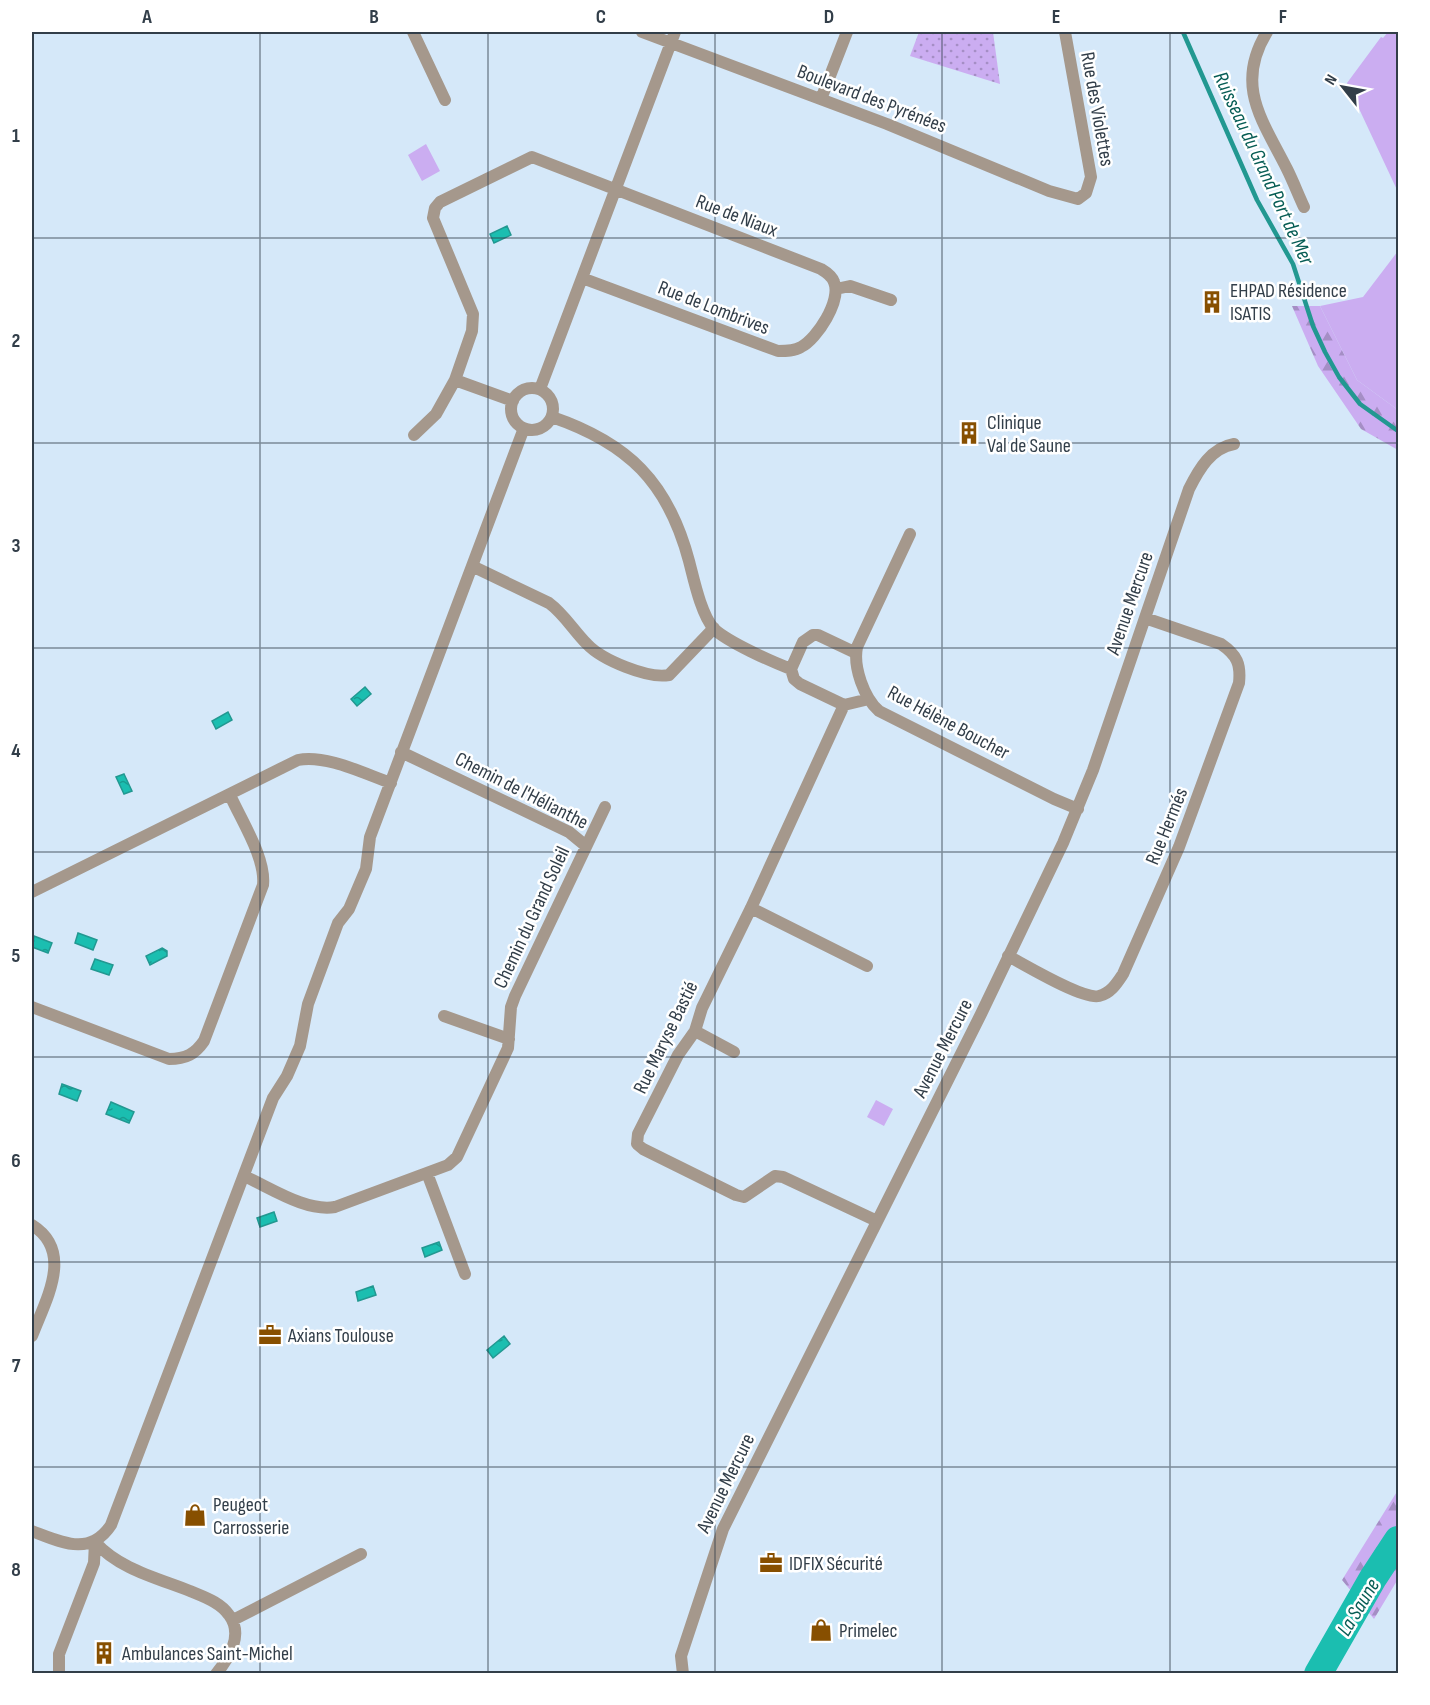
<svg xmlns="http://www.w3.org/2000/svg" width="1430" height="1705" font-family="'Sofia Sans Condensed',sans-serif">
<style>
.grass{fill:url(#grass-dots)}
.forest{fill:url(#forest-firs)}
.green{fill:#cbadf1}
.water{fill:url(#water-ripples);stroke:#229891;stroke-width:1.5}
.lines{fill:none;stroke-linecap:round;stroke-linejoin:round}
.stream{stroke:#229891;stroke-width:4.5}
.river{stroke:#1bbeb0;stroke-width:28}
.minor{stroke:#a5988c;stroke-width:12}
.grid{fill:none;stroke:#323e49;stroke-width:1.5;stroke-opacity:0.55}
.labels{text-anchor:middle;stroke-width:5;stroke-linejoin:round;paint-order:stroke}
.street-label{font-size:20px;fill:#323e49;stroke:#fff}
.poi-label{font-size:20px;fill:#323e49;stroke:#fff;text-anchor:start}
.water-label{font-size:21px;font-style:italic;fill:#075d55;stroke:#fff}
.neatline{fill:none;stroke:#323e49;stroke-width:2}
.grid-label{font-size:20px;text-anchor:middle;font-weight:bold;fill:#323e49}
</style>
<defs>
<pattern id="grass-dots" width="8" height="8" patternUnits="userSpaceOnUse" patternTransform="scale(1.5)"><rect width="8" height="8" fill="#cbadf1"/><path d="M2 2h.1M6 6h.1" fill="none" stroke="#a58ec5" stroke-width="1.8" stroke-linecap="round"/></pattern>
<pattern id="forest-firs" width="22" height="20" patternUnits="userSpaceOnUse" patternTransform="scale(1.5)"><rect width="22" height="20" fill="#cbadf1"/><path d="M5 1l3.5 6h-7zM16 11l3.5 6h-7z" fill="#a58ec5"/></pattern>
<pattern id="water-ripples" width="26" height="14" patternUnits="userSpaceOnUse" patternTransform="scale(1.5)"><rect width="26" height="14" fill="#1bbeb0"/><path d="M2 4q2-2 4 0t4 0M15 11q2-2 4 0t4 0" fill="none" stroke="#199c91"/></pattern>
</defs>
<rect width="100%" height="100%" fill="#d5e8f9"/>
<path class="grass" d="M 919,32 L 993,32 L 1000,84 L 910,56 Z"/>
<path class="forest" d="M 1292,306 L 1320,306 L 1357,380 L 1398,410 L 1398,450 L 1361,429 L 1318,366 Z
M 1398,1490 L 1398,1579 L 1374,1619 L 1342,1580 Z"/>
<path class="green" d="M 1388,32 L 1398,32 L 1398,192 L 1347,83 L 1381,37 L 1383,38 Z
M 426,144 L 440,171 L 422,181 L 408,155 Z
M 1398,251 L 1398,410 L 1357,380 L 1320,306 L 1363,297 Z
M 876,1100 L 893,1109 L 884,1126 L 867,1117 Z"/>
<path class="water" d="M 507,226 L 511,235 L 494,243 L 490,234 Z
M 365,687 L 371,694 L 357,706 L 351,699 Z
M 228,712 L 232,720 L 216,729 L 212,721 Z
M 124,774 L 132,791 L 124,794 L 116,777 Z
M 78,933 L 97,940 L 93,950 L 75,943 Z
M 34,936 L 52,943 L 48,953 L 32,947 Z
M 162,948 L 167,951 L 167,956 L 150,965 L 146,956 Z
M 95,959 L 113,965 L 109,975 L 91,969 Z
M 62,1084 L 81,1091 L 77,1101 L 59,1094 Z
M 111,1102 L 134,1112 L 129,1123 L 106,1114 Z
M 274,1212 L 277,1221 L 260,1227 L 257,1218 Z
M 439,1242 L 442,1250 L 425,1257 L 422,1248 Z
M 373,1286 L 376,1295 L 358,1301 L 356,1292 Z
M 504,1336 L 510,1344 L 493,1358 L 487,1350 Z"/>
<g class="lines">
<path class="stream" d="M 1183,32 L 1257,200 L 1293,264 L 1313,326 L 1325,352 L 1339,377 L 1360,404 L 1398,431"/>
<path class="river" d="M 1318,1674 L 1373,1578 L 1398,1540"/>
<path class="minor" d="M 413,32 L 445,100
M 642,32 L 887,124 L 1049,191 L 1078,199 L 1086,193 L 1091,177 L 1065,32
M 1267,32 C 1234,86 1263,121 1287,169 C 1293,181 1298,194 1304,207
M 821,99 L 847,32
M 836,289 L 850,286 L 891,300
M511 409a21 21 0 1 1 42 0a21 21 0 1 1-42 0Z
M 540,389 L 675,32
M 513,401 L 455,380 L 472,331 L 473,314 L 433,218 L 435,208 L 440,202 L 532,157 L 821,269 C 826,272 832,276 834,282 C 842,300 817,339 801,347 C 795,351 786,351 778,351 L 582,278
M 552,417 C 628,443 668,482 689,561 C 694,580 701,614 714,629 C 728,642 772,662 791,669
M 414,435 L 436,414 L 455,380
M 910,534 L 857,647 C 853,667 864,698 879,711 L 1054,799 L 1078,809
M 472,566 L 549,603 C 564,614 574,631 587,644 C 602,660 648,679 669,675 L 714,628
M 856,653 L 818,635 L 813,635 L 803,642 L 791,669 L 794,679 L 800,684 L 844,705 L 869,699
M 844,705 L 751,908 L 702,1008 L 695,1031 L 678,1055 L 638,1134 L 637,1144 L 643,1149 L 736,1195 L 744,1197 L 775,1176 L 783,1177 L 877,1221
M 401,752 L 569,832 L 586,846
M 32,892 L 298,760 C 325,754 365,774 391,783
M 751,908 L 867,966
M 1008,956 C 1025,965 1083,1000 1099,996 C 1111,993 1117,983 1123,974 L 1179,847 L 1239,683 C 1241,664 1237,655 1221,644 L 1145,618
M 32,1007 L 169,1059 C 186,1059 195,1054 204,1041 L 263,885 C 266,858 241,820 230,795
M 444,1016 L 509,1039
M 695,1031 L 734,1052
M 427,1173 L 465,1274
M 244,1176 C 271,1188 306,1212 335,1207 L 448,1165 L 457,1157 L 508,1048 L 511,1007 L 515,996 L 605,807
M 32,1225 C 75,1252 45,1301 32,1336
M 32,1531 C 61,1542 90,1557 111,1525 L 273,1098 L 287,1076 L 300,1046 L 308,1004 L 338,923 L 349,909 L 366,869 L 370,837 L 524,428
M 95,1542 C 119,1569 157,1578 190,1591 C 204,1597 220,1602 229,1615 C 244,1635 229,1658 216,1674
M 233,1620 L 361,1554
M 59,1674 L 59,1654 L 94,1563 L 95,1542
M 683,1674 L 681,1656 L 723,1529 L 981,1014 L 1063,843 L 1093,770 L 1189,489 C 1199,469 1211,448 1234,444"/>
</g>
<path class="grid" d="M 260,32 L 260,1674M 488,32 L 488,1674M 715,32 L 715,1674M 942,32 L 942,1674M 1170,32 L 1170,1674M 32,238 L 1398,238M 32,443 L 1398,443M 32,648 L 1398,648M 32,852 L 1398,852M 32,1057 L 1398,1057M 32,1262 L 1398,1262M 32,1467 L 1398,1467"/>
<defs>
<g id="building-bare" transform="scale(1.8)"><path d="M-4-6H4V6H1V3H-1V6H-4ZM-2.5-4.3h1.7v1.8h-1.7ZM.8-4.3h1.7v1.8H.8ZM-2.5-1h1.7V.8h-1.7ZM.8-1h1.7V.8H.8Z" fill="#874f00" stroke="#fff" stroke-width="2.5" paint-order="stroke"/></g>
<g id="office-bare" transform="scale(1.8)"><path d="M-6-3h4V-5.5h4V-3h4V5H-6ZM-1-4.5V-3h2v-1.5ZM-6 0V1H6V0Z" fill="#874f00" stroke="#fff" stroke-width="2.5" paint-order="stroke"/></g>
<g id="shop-bare" transform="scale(1.8)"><path d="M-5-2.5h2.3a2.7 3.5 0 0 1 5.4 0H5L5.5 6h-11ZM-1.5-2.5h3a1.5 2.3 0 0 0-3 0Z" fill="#874f00" stroke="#fff" stroke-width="2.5" paint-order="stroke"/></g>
</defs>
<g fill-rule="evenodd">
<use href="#building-bare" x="1212" y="302"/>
<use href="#building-bare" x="969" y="433"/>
<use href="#office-bare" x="270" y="1335"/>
<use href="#shop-bare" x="195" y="1515"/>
<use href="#office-bare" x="771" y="1563"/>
<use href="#shop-bare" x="821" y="1630"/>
<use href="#building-bare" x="104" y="1653"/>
</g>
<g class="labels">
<g class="street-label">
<text transform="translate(872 98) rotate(21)" y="7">Boulevard des Pyrénées</text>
<text transform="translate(1098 109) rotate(80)" y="7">Rue des Violettes</text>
<text transform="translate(737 215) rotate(21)" y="7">Rue de Niaux</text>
<text transform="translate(714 307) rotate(21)" y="7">Rue de Lombrives</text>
<text transform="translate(1129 603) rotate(-71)" y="7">Avenue Mercure</text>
<text transform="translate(949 722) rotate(28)" y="7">Rue Hélène Boucher</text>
<text transform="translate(522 790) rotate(27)" y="7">Chemin de l'Hélianthe</text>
<text transform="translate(1166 826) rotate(-68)" y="7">Rue Hermés</text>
<text transform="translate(531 917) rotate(-65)" y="7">Chemin du Grand Soleil</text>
<text transform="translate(665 1037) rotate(-64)" y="7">Rue Maryse Bastié</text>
<text transform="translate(942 1048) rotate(-63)" y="7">Avenue Mercure</text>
<text transform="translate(725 1483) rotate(-64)" y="7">Avenue Mercure</text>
</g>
<g class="poi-label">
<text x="1230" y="297">EHPAD Résidence<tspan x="1230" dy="23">ISATIS</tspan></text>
<text x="987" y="429">Clinique<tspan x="987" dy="23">Val de Saune</tspan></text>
<text x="288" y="1342">Axians Toulouse</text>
<text x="213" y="1511">Peugeot<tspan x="213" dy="23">Carrosserie</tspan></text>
<text x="789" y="1570">IDFIX Sécurité</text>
<text x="839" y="1637">Primelec</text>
<text x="122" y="1660">Ambulances Saint-Michel</text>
</g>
<g class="water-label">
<text transform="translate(1264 168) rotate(65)" y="7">Ruisseau du Grand Port de Mer</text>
<text transform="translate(1358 1607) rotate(-59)" y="7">La Saune</text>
</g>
</g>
<rect width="1430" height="1705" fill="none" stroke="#ffffff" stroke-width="66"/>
<g transform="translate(1343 87) rotate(301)" stroke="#ffffff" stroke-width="4.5" paint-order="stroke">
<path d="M0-4.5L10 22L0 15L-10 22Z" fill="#323e49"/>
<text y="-9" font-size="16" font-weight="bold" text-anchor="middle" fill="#323e49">N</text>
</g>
<rect x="33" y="33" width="1364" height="1639" class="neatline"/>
<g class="grid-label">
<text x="147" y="23">A</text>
<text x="374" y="23">B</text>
<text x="601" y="23">C</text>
<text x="829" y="23">D</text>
<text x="1056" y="23">E</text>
<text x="1283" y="23">F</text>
<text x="16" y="142">1</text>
<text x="16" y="347">2</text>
<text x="16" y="552">3</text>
<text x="16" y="757">4</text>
<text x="16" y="962">5</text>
<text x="16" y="1167">6</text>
<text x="16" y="1372">7</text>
<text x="16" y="1576">8</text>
</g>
</svg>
